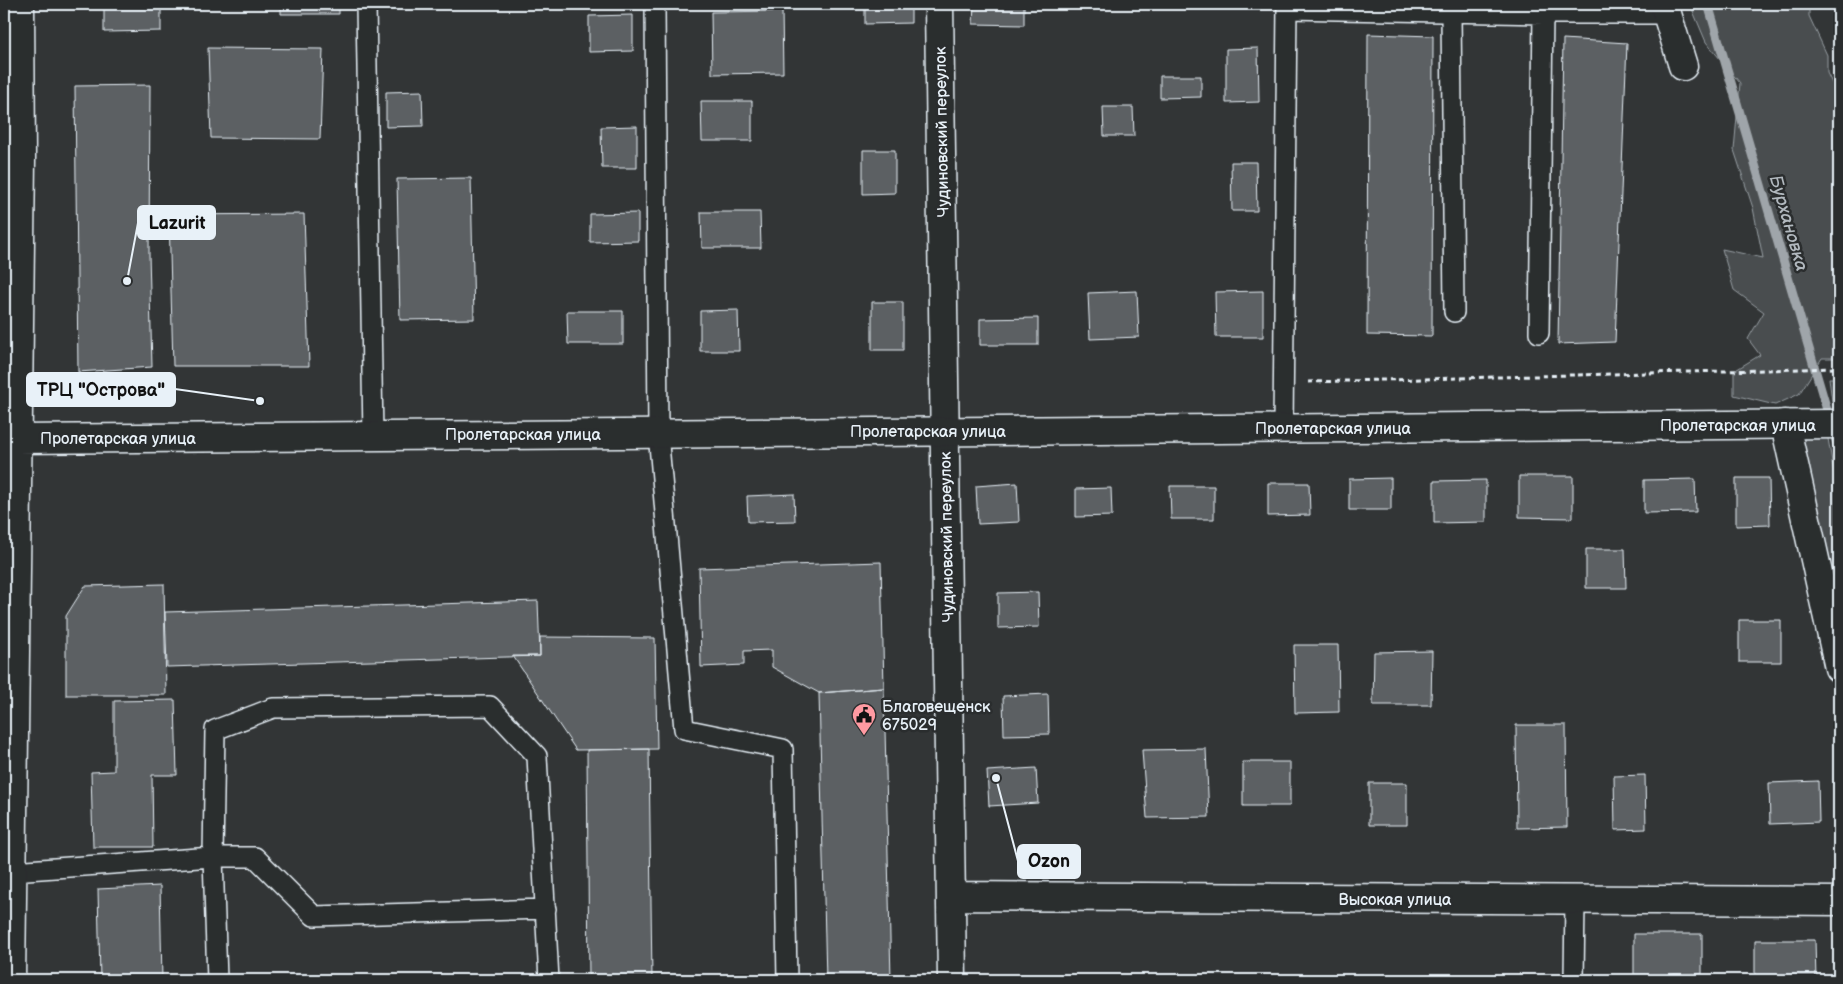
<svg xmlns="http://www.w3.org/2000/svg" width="1843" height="984" font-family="'Balsamiq Sans',sans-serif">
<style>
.green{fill:#494d4f;stroke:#989fa4}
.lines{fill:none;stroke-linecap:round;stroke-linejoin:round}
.stream{stroke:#9fa5aa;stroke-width:9}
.building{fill:#5c6063;stroke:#e8f1f8}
.lane-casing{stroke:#e8f1f8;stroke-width:22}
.street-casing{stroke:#e8f1f8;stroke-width:31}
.secondary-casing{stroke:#e8f1f8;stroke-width:31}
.path{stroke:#e8f1f8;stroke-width:3;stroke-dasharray:5 4;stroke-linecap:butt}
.lane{stroke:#2a2d2e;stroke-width:19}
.street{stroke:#2a2d2e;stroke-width:28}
.secondary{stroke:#2a2d2e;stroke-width:28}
.labels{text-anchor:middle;stroke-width:5;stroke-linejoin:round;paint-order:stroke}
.street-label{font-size:16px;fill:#e8f1f8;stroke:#2a2d2e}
.poi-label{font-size:16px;fill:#e8f1f8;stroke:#2a2d2e;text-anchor:start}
.water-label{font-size:18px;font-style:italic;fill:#b1b8be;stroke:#2a2d2e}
.leader{fill:none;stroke:#e8f1f8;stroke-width:2}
.callout-dot{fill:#e8f1f8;stroke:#2a2d2e;stroke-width:2}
.callout{fill:#e8f1f8;stroke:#e8f1f8;stroke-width:2}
.callout-label{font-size:18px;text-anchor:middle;font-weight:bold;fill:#111}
</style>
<rect width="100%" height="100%" fill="#323536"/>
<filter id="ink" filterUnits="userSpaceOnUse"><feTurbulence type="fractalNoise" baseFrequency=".02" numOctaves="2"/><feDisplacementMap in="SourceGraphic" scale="10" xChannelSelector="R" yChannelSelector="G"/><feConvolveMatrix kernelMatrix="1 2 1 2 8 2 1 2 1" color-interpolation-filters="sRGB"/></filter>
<g filter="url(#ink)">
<path class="green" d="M 1690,4 L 1809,4 L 1809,16 L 1827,55 L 1827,73 L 1839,97 L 1839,358 L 1822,358 L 1799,394 L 1775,405 L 1734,395 L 1734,371 L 1760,355 L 1748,339 L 1764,312 L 1734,290 L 1722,249 L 1763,258 L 1753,208 L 1734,150 L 1740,83 L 1706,42 Z
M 1829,378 L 1839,378 L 1839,404 L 1832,401 Z
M 1800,432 L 1827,433 L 1834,473 L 1839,487 L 1839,627 Z"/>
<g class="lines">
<path class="stream" d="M 1708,4 L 1839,451"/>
</g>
<path class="building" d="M 104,4 L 161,4 L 161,31 L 104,32 Z
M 281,4 L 339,4 L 339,14 L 281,14 Z
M 865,4 L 911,4 L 911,23 L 865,24 Z
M 974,4 L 1024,4 L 1024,25 L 973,24 Z
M 782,11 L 783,73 L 712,74 L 711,12 Z
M 633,15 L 633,51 L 589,52 L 589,16 Z
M 1368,34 L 1433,36 L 1432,336 L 1367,335 Z
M 1563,39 L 1627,43 L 1615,342 L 1558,344 Z
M 208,48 L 323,49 L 320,139 L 211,138 Z
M 1258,48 L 1259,102 L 1226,103 L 1226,49 Z
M 1160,76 L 1201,76 L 1201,97 L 1160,98 Z
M 150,85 L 149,254 L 152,367 L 78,372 L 75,86 Z
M 422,91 L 423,126 L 386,127 L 386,92 Z
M 701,101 L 752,101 L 752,141 L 702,141 Z
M 1103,107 L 1133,107 L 1134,136 L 1104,136 Z
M 637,126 L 637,168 L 602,168 L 601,127 Z
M 863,150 L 895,150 L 895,193 L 863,194 Z
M 1231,162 L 1256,162 L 1257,211 L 1232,211 Z
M 471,178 L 474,319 L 400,320 L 397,179 Z
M 701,212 L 760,212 L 761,248 L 702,248 Z
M 638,213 L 638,241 L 590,242 L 590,214 Z
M 304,214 L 309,366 L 173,366 L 169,215 Z
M 1137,291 L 1139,337 L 1090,339 L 1088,293 Z
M 1263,291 L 1263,337 L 1216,337 L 1215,292 Z
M 872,302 L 903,302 L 903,350 L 872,350 Z
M 738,310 L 739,351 L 700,351 L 700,311 Z
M 567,311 L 623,311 L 623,344 L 568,344 Z
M 1038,318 L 1038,345 L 980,345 L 980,319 Z
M 1519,476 L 1573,476 L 1573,518 L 1519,517 Z
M 1391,478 L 1391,510 L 1349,510 L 1349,479 Z
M 1736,478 L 1769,478 L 1770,525 L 1736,526 Z
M 1695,479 L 1696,512 L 1644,513 L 1644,480 Z
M 1486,480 L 1486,522 L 1434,523 L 1434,481 Z
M 1017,483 L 1019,522 L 978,524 L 976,486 Z
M 1268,483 L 1309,483 L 1310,515 L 1268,516 Z
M 1170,486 L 1214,486 L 1214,519 L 1171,519 Z
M 1111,488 L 1112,516 L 1076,517 L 1076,489 Z
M 794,494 L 795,521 L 748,522 L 747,496 Z
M 1586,549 L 1625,549 L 1626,588 L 1586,588 Z
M 881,562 L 884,688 L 819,693 L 772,667 L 772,650 L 744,651 L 744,665 L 701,667 L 699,568 Z
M 164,584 L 166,695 L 66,695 L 66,616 L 85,586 Z
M 1038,592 L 1039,627 L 998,628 L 998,593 Z
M 538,601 L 540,656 L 167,667 L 165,612 Z
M 1739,620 L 1781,620 L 1781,662 L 1739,662 Z
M 540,637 L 655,638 L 657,749 L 576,750 L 513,656 L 540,656 Z
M 1294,645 L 1338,645 L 1339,712 L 1295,713 Z
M 1432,651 L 1431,705 L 1373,705 L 1374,652 Z
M 884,688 L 891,980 L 826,980 L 819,693 Z
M 1048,694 L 1049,734 L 1004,735 L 1003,696 Z
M 175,700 L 177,775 L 152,775 L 153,847 L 93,847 L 91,772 L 114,771 L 114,701 Z
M 1516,725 L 1566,725 L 1567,827 L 1517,828 Z
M 649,749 L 652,980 L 589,980 L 587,750 Z
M 1206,749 L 1209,817 L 1147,818 L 1142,750 Z
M 1243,762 L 1290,762 L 1290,806 L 1243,806 Z
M 1036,768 L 1038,803 L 989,806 L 987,771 Z
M 1645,775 L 1646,829 L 1615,830 L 1614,776 Z
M 1818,781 L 1819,822 L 1770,824 L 1769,783 Z
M 1369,783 L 1407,783 L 1407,825 L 1369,825 Z
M 160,886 L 162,980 L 100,980 L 98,889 Z
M 1634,934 L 1702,934 L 1702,974 L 1634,975 Z
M 1755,940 L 1815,940 L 1816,980 L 1755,980 Z"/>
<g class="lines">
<g class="lane-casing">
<path id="lane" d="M 366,4 L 373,436
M 655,4 L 658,433 L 684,729 L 783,749 L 787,980
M 1287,9 L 1543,14
M 1451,13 L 1454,312
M 1539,333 L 1543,14 L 1667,14
M 1283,428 L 1287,4
M 12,871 L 213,857 L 215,730 L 273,708 L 490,706 L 537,756 L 549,980
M 217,980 L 213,857 L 255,857 L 314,916 L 546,909
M 1574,980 L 1575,900"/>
</g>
<g class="street-casing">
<path id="street" d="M 939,4 L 952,980
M 1664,4 L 1683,66
M 1785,424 L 1839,668
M 951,896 L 1839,901"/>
</g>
<g class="secondary-casing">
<path id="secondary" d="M 17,439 L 1839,424
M 11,980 L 21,159 L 20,4"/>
</g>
<path class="path" d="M 1308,382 L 1839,368"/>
<use href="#lane" class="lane"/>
<use href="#street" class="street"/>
<use href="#secondary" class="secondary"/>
</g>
</g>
<defs>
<g id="civic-pin" transform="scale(1.25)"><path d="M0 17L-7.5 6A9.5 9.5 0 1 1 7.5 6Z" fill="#ff9aa2" stroke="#2a2d2e"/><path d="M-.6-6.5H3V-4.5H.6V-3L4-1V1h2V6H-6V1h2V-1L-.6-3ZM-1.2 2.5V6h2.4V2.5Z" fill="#111"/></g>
</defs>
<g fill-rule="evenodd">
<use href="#civic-pin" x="864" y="715"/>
</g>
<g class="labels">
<g class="street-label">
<text transform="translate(941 132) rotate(-91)" y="6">Чудиновский переулок</text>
<text x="1738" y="431">Пролетарская улица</text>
<text x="1333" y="434">Пролетарская улица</text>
<text x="928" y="437">Пролетарская улица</text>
<text x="523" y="440">Пролетарская улица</text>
<text x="118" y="444">Пролетарская улица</text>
<text transform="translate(946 537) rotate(-91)" y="6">Чудиновский переулок</text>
<text x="1395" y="905">Высокая улица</text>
</g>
<g class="poi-label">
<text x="882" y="712">Благовещенск<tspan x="882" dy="18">675029</tspan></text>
</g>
<g class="water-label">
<text transform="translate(1789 223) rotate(74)" y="6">Бурхановка</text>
</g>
</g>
<path class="leader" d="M127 281L138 223M260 401L175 389M996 778L1018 861"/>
<g class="callout-dot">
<circle cx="127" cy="281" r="5"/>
<circle cx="260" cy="401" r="5"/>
<circle cx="996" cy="778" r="5"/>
</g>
<g class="callout">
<rect x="138" y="206" width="77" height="33" rx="5"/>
<rect x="27" y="373" width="148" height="33" rx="5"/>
<rect x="1018" y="845" width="62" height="33" rx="5"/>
</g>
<g class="callout-label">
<text x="177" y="229">Lazurit</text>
<text x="101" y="396">ТРЦ "Острова"</text>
<text x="1049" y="867">Ozon</text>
</g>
<rect width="1843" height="984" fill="none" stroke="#2a2d2e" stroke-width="20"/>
<rect x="10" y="10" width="1823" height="964" fill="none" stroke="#e8f1f8" stroke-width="2" filter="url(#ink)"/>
</svg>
